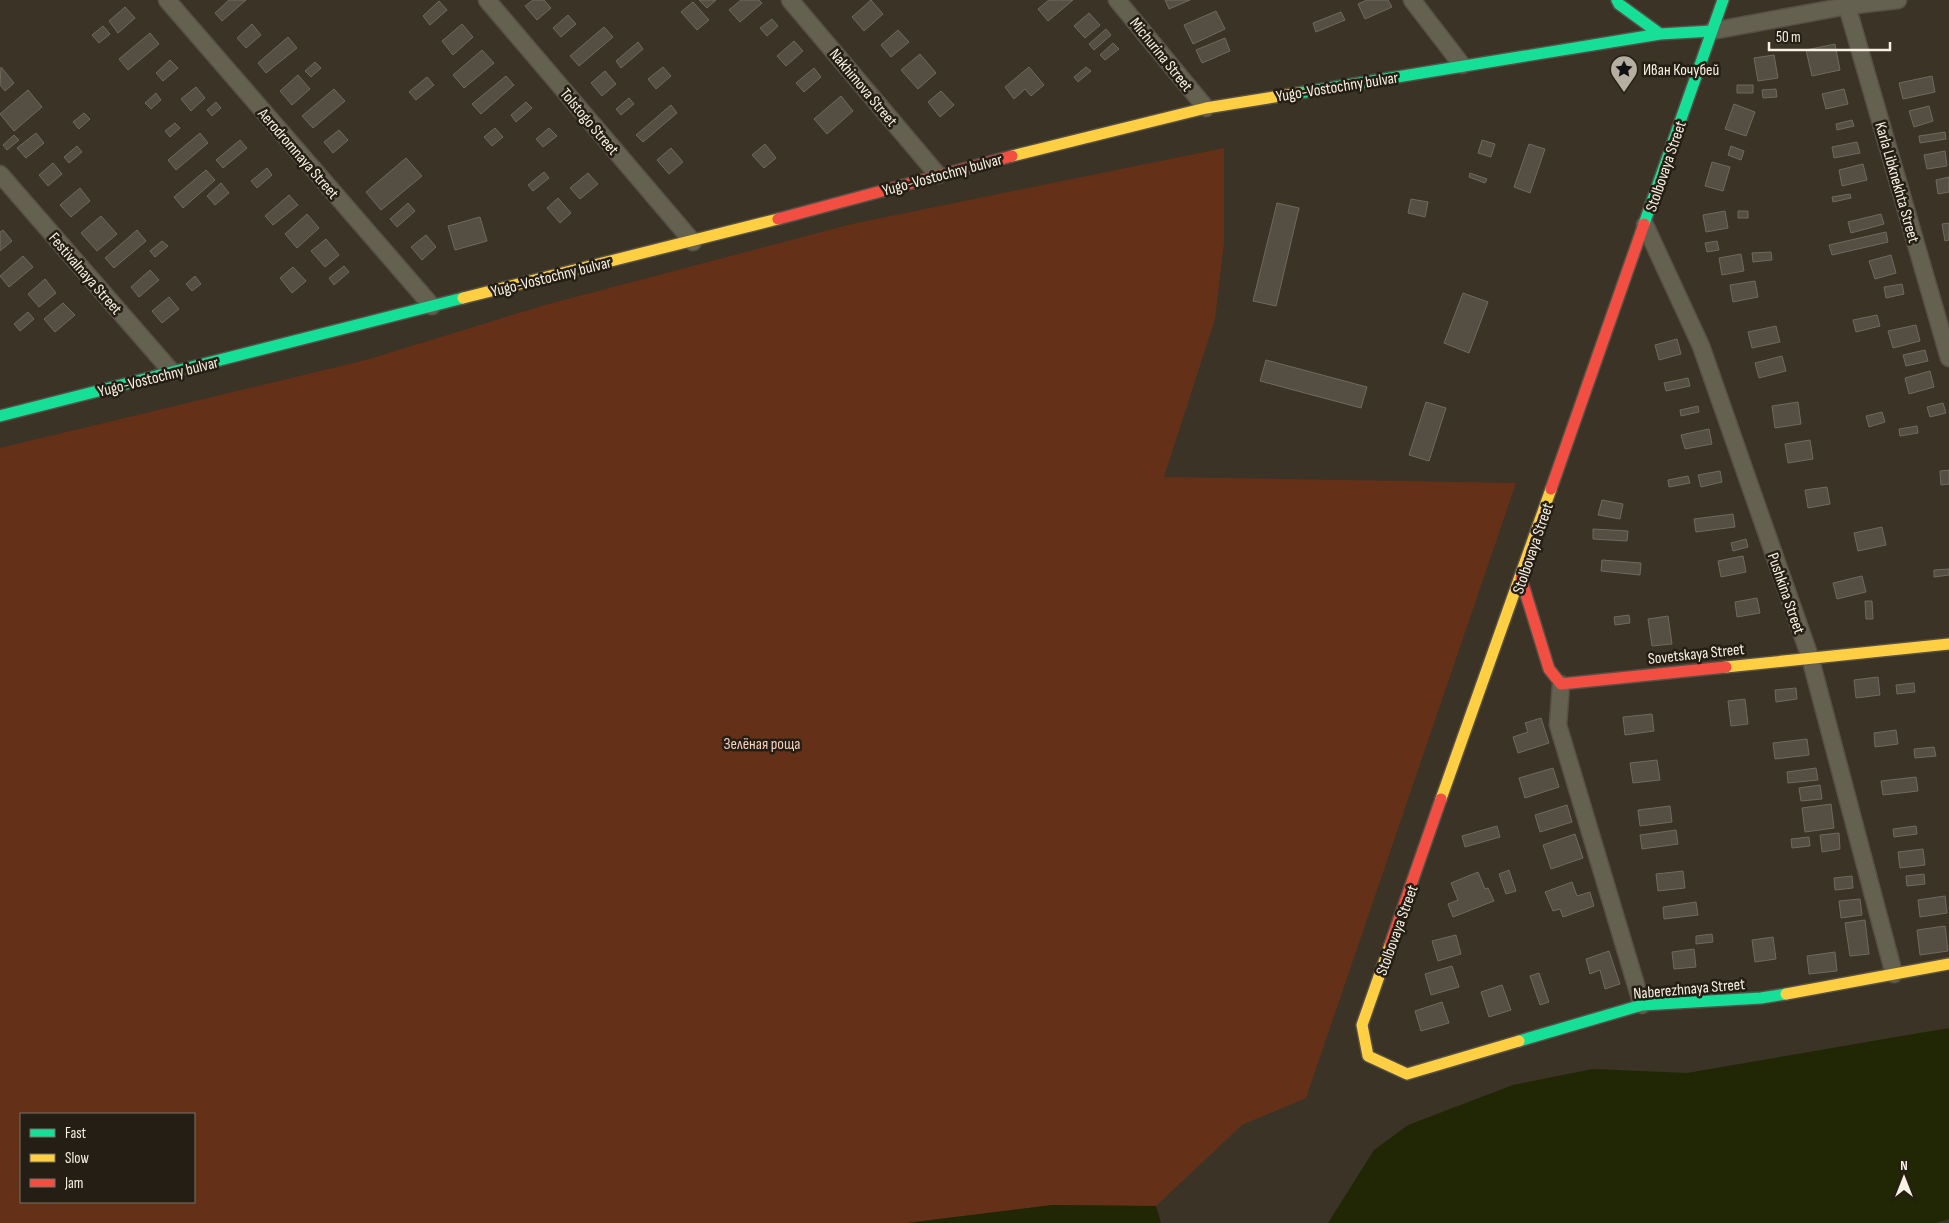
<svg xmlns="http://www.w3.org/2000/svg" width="1949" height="1223" font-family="'Sofia Sans Condensed',sans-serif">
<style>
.green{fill:#643118;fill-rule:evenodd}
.water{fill:#212604}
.building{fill:#554e43;stroke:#70695f}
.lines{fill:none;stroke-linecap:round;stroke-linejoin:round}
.street-casing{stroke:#575046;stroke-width:19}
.fast-casing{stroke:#575046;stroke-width:14}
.slow-casing{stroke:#575046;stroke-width:14}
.jam-casing{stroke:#575046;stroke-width:14}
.street{stroke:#646151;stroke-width:16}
.fast{stroke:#16e098;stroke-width:11}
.slow{stroke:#ffcf43;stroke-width:11}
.jam{stroke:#f24e42;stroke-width:11}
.labels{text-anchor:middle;stroke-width:5;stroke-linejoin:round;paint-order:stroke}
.street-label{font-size:16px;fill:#f8f0e2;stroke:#241e14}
.poi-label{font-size:16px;fill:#f8f0e2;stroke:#241e14;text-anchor:start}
.park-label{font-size:16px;fill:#f7cfbe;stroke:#241e14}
</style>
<rect width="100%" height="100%" fill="#3a3326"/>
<path class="green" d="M 1224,148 L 1224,243 L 1215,319 L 1164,477 L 1516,483 L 1306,1098 L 1242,1125 L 1156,1206 L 1052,1205 L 907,1223 L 0,1223 L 0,448 L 366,360 L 545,305 L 852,224 ZM 21,1114 L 194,1114 L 194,1202 L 21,1202 Z"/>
<path class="water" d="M 1949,1028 L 1949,1219 L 1935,1223 L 1328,1223 L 1374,1150 L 1408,1125 L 1513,1085 L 1593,1069 L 1687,1073 Z
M 1052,1205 L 1156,1206 L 1161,1223 L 907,1223 Z"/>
<path class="building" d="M 229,0 L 246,0 L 222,21 L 215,13 Z
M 533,0 L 544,0 L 551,8 L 537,20 L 525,6 Z
M 699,0 L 716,0 L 707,8 Z
M 741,0 L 759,0 L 762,3 L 740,22 L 729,10 Z
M 871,0 L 883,14 L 864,31 L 852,17 Z
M 1049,0 L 1073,0 L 1048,21 L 1038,9 Z
M 1165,0 L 1190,0 L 1169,9 Z
M 1367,0 L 1388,0 L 1392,7 L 1365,19 L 1358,4 Z
M 439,1 L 447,10 L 430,25 L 423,16 Z
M 693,2 L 709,20 L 697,30 L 681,12 Z
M 125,7 L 135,18 L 118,33 L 109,21 Z
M 1216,11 L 1225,29 L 1193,44 L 1184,25 Z
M 1341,12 L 1345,20 L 1316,32 L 1313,23 Z
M 1089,13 L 1100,25 L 1085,38 L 1074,26 Z
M 568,15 L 576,24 L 561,37 L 553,28 Z
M 772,19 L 778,26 L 767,36 L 760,28 Z
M 252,24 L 261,35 L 246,48 L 237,38 Z
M 462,24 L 473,37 L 453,55 L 442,41 Z
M 103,26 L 110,34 L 99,43 L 92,35 Z
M 604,27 L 613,37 L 579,66 L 570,56 Z
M 1106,29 L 1111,35 L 1094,50 L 1089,44 Z
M 898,30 L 909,42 L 891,57 L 881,45 Z
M 150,33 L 159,44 L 128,70 L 119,59 Z
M 288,37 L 297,48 L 266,73 L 258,63 Z
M 1225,38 L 1230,51 L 1202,63 L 1196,50 Z
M 794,41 L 803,51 L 786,66 L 777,56 Z
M 638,42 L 643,49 L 621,68 L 616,61 Z
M 1113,43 L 1119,49 L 1105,60 L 1100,55 Z
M 1835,44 L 1840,70 L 1812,76 L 1806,50 Z
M 482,50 L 494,63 L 464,88 L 453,75 Z
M 920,54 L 936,73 L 918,89 L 901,70 Z
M 1774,55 L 1778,78 L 1758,81 L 1754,58 Z
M 170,60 L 178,68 L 163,81 L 156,73 Z
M 315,62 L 321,68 L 311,77 L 305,71 Z
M 1,67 L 14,83 L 5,91 L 0,85 Z
M 663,67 L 671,76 L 656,89 L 648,79 Z
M 1029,67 L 1044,85 L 1031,96 L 1025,89 L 1014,99 L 1005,87 Z
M 1086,67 L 1091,71 L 1078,82 L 1074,77 Z
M 814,68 L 821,77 L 804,92 L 796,83 Z
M 605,71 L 616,84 L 602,96 L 591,83 Z
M 298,75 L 310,89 L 292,105 L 280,91 Z
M 506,76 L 514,85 L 481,114 L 472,104 Z
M 1932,76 L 1935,92 L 1903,99 L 1899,83 Z
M 427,77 L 434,85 L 416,100 L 409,92 Z
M 1737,85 L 1753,85 L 1753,93 L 1737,93 Z
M 196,87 L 205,98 L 191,111 L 181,99 Z
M 334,89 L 345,101 L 313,128 L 302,116 Z
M 1776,89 L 1777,97 L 1763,98 L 1762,90 Z
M 1844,89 L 1848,104 L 1826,109 L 1822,94 Z
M 28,90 L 42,107 L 14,131 L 0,114 Z
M 941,91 L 954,105 L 940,117 L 928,102 Z
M 156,93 L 161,100 L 151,109 L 145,103 Z
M 841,96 L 853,111 L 827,134 L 814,119 Z
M 629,98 L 634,104 L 621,115 L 616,109 Z
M 216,102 L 221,108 L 212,116 L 207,110 Z
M 526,102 L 532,108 L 516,122 L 511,115 Z
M 1734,104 L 1755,112 L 1746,136 L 1725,129 Z
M 671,105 L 677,113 L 643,142 L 636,135 Z
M 1929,106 L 1933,121 L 1914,127 L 1909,111 Z
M 84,113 L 90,119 L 79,129 L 73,122 Z
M 1852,120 L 1854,126 L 1837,130 L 1836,124 Z
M 175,123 L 180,128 L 170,137 L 165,131 Z
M 495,128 L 503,137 L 492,146 L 484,137 Z
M 549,128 L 557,136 L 543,147 L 536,139 Z
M 339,130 L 348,140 L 333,153 L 324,142 Z
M 1945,132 L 1946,139 L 1920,143 L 1919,136 Z
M 36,133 L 44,143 L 26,158 L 17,148 Z
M 200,133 L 208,143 L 176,170 L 168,160 Z
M 14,135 L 19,140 L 7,150 L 3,145 Z
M 240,140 L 247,148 L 223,168 L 216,160 Z
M 1482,140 L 1495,144 L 1491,157 L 1478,153 Z
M 1857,142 L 1860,153 L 1834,158 L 1832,147 Z
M 765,144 L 776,158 L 764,168 L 752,155 Z
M 1529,144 L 1545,149 L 1530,193 L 1514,187 Z
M 77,146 L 82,152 L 69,163 L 64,157 Z
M 1731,146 L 1744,151 L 1741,160 L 1728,155 Z
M 671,148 L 683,162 L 669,174 L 657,160 Z
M 1945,151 L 1947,166 L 1927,169 L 1924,155 Z
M 406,158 L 422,176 L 381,210 L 366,192 Z
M 1712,162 L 1730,167 L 1723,191 L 1705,186 Z
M 53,163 L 62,174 L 48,186 L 39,175 Z
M 1863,164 L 1867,180 L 1842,186 L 1839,170 Z
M 267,168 L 272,175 L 257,188 L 251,181 Z
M 206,170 L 215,180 L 183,208 L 174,197 Z
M 544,172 L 549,178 L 533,191 L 528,185 Z
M 588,173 L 598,184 L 580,199 L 570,188 Z
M 1470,173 L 1487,179 L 1485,183 L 1469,177 Z
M 1949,177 L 1949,192 L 1938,194 L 1936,180 Z
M 221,183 L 229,193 L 215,205 L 207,196 Z
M 80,188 L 90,201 L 71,217 L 60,205 Z
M 1850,194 L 1851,198 L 1833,202 L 1832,197 Z
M 289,195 L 298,205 L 273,225 L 265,216 Z
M 558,198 L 571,213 L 560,223 L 547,208 Z
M 1411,199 L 1428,202 L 1425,217 L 1408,213 Z
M 408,203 L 415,211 L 397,227 L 390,219 Z
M 1277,203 L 1299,208 L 1276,306 L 1253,301 Z
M 1725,211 L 1728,228 L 1706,232 L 1703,215 Z
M 1738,211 L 1748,211 L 1748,218 L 1738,218 Z
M 307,214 L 319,228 L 297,248 L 285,234 Z
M 1881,214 L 1884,224 L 1851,233 L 1848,222 Z
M 101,216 L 117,234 L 97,251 L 81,233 Z
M 480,217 L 487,241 L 455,250 L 448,226 Z
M 1949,223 L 1949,240 L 1945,241 L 1942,224 Z
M 3,230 L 12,241 L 0,251 L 0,232 Z
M 137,230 L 146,241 L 114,268 L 105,258 Z
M 1886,232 L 1888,242 L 1832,255 L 1829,245 Z
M 426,235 L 436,247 L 422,260 L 411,247 Z
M 326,239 L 339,255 L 325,267 L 311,251 Z
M 162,241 L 168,246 L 155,257 L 150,251 Z
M 1717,241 L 1719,250 L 1707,252 L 1705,243 Z
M 1771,252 L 1772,260 L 1753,262 L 1752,253 Z
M 1741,254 L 1744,271 L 1722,275 L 1719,258 Z
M 1891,255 L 1896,273 L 1875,279 L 1869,261 Z
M 23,256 L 33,267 L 9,287 L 0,276 Z
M 344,266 L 349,272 L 334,285 L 329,278 Z
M 293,267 L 306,281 L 292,293 L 280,278 Z
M 150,270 L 159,280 L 139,297 L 131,287 Z
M 195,276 L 201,284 L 192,291 L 186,284 Z
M 45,279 L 56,293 L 39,307 L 28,294 Z
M 1755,281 L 1758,297 L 1733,302 L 1730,285 Z
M 1902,284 L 1904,294 L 1886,298 L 1884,287 Z
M 1463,293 L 1488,302 L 1469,353 L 1444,343 Z
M 169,297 L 179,309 L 162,323 L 152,311 Z
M 63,303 L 75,315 L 55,332 L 44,319 Z
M 28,312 L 34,319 L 20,331 L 14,324 Z
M 1877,315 L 1880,326 L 1856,332 L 1853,320 Z
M 1916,325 L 1920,341 L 1893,348 L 1888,331 Z
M 1776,326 L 1780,342 L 1752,348 L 1748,332 Z
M 1677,339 L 1681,354 L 1659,360 L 1655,345 Z
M 1925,350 L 1928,361 L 1906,366 L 1903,355 Z
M 1782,356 L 1786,371 L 1759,378 L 1755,363 Z
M 1266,360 L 1367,387 L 1361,408 L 1260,381 Z
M 1930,371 L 1934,387 L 1909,394 L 1905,378 Z
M 1688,378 L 1690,386 L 1666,391 L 1664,383 Z
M 1426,402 L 1446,408 L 1429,461 L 1409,455 Z
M 1798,402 L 1801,424 L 1775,428 L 1772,406 Z
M 1943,403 L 1946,413 L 1930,417 L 1927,407 Z
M 1698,406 L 1699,412 L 1681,416 L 1680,410 Z
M 1882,412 L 1885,422 L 1869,427 L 1866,416 Z
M 1917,426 L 1918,433 L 1900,436 L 1899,429 Z
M 1709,429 L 1712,444 L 1685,449 L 1681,435 Z
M 1810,440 L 1813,459 L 1788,463 L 1785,444 Z
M 1949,470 L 1949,484 L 1941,485 L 1940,471 Z
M 1720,471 L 1722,482 L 1701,487 L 1698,475 Z
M 1688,476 L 1690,483 L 1669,487 L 1668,480 Z
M 1827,487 L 1830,504 L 1808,508 L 1805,490 Z
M 1602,500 L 1623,504 L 1620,519 L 1598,515 Z
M 1733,514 L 1735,527 L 1696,532 L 1694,519 Z
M 1882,527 L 1886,545 L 1858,551 L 1854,533 Z
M 1593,529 L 1628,531 L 1627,541 L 1593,539 Z
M 1746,539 L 1748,547 L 1733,551 L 1731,543 Z
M 1743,556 L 1746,572 L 1721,577 L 1718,561 Z
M 1602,560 L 1641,563 L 1640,575 L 1601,571 Z
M 1949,569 L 1949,575 L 1934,577 L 1934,570 Z
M 1862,576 L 1866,592 L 1837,599 L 1833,583 Z
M 1757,598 L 1760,613 L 1737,617 L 1735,602 Z
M 1865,601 L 1872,601 L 1873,619 L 1866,619 Z
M 1629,615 L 1630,623 L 1615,625 L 1614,617 Z
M 1668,616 L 1672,644 L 1652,646 L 1648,619 Z
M 1878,677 L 1880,695 L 1856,698 L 1854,680 Z
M 1914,683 L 1915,692 L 1897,694 L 1896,685 Z
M 1796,688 L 1797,699 L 1776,702 L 1775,690 Z
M 1745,699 L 1748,724 L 1731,726 L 1728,701 Z
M 1652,714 L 1654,731 L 1625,735 L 1623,717 Z
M 1541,718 L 1549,743 L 1518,753 L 1513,737 L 1528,732 L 1525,723 Z
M 1896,730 L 1898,744 L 1875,747 L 1874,733 Z
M 1807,739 L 1809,755 L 1775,759 L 1773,743 Z
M 1934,747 L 1936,756 L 1915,758 L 1914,749 Z
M 1657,760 L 1660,780 L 1633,783 L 1630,763 Z
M 1553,768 L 1559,787 L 1525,798 L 1519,778 Z
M 1816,768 L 1818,780 L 1788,783 L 1787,772 Z
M 1916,777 L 1918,791 L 1883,795 L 1881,781 Z
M 1820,785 L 1822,799 L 1801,801 L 1799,788 Z
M 1831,804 L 1834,828 L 1805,832 L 1802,808 Z
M 1567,805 L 1572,822 L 1540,832 L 1535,815 Z
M 1670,806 L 1672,822 L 1640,826 L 1638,810 Z
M 1497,826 L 1500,837 L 1465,847 L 1462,836 Z
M 1916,826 L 1917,834 L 1894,837 L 1893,829 Z
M 1676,830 L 1678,844 L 1642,849 L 1640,835 Z
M 1839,833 L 1840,849 L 1822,852 L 1820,835 Z
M 1575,834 L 1583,858 L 1551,869 L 1543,845 Z
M 1809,837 L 1810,846 L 1792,848 L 1791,839 Z
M 1923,849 L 1925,865 L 1900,868 L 1898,852 Z
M 1509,870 L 1516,891 L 1506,894 L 1499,874 Z
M 1683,871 L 1685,888 L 1658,891 L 1656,874 Z
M 1478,872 L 1485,889 L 1488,888 L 1494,901 L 1453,917 L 1448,904 L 1458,900 L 1451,883 Z
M 1924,874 L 1925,884 L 1907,886 L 1906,876 Z
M 1852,876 L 1853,888 L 1835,890 L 1834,878 Z
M 1572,882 L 1577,896 L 1590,892 L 1594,906 L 1563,917 L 1560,909 L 1553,911 L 1545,892 Z
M 1945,896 L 1947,913 L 1920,917 L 1918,900 Z
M 1860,899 L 1862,915 L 1841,918 L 1839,901 Z
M 1696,902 L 1698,915 L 1664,919 L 1663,907 Z
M 1865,920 L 1869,954 L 1850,956 L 1845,923 Z
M 1945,926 L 1948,951 L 1920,955 L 1917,930 Z
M 1712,934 L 1713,942 L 1696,944 L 1696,936 Z
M 1456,935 L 1461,954 L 1438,961 L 1432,941 Z
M 1773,937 L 1776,959 L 1755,962 L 1752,940 Z
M 1694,949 L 1696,967 L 1674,969 L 1672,952 Z
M 1609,951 L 1620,984 L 1605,989 L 1600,970 L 1590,974 L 1586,959 Z
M 1835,952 L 1837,971 L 1809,974 L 1807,956 Z
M 1452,966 L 1459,987 L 1431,995 L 1425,974 Z
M 1539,973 L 1549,1002 L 1540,1005 L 1530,976 Z
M 1502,985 L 1511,1010 L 1489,1017 L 1481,992 Z
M 1442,1002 L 1449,1023 L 1421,1031 L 1415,1011 Z"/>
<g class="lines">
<g class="street-casing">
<path id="street" d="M 167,0 L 432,306
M 487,0 L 693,242
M 790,0 L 938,175
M 1117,0 L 1206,108
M 1412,0 L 1462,65
M 1847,6 L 1949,358
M 1712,31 L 1847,6 L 1898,0
M 0,174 L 172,372
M 1645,225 L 1701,346 L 1810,657 L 1894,974
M 1561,684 L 1558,725 L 1642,1005"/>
</g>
<g class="fast-casing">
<path id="fast" d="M 1617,0 L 1619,4 L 1660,34
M 1299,93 L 1660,34 L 1712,31
M 1644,224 L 1723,0
M 0,416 L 463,298
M 1519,1041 L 1642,1005 L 1761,998 L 1786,994"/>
</g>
<g class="slow-casing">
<path id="slow" d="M 1012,156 L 1206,108 L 1299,93
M 463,298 L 778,219
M 1726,667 L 1949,644
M 1441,799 L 1551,489
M 1390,945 L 1362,1025 L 1368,1056 L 1407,1074 L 1519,1041
M 1786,994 L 1949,964"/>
</g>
<g class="jam-casing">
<path id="jam" d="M 778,219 L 1012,156
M 1551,489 L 1644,224
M 1521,578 L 1549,669 L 1561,684 L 1726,667
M 1390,945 L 1441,799"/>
</g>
<use href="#street" class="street"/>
<use href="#fast" class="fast"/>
<use href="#slow" class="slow"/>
<use href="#jam" class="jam"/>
</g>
<defs>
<g id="sight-pin" transform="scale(1.4375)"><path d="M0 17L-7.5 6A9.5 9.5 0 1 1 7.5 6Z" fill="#b6aea0" stroke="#241e14"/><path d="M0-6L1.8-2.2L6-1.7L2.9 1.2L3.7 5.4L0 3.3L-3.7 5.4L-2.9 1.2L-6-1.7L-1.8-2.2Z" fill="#111"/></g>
</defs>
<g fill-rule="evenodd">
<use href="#sight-pin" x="1624" y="69"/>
</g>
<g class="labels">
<g class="street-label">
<text transform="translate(1162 54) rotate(51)" y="6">Michurina Street</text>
<text transform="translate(1337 86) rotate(-9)" y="6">Yugo-Vostochny bulvar</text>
<text transform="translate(864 87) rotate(50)" y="6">Nakhimova Street</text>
<text transform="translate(590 121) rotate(50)" y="6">Tolstogo Street</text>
<text transform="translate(299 153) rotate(49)" y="6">Aerodromnaya Street</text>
<text transform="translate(1665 166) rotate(-71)" y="6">Stolbovaya Street</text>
<text transform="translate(942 174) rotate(-15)" y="6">Yugo-Vostochny bulvar</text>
<text transform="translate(1898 182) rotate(74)" y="6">Karla Libknekhta Street</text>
<text transform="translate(86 273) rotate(49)" y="6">Festivalnaya Street</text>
<text transform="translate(551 276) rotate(-14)" y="6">Yugo-Vostochny bulvar</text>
<text transform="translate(158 376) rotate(-14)" y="6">Yugo-Vostochny bulvar</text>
<text transform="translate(1532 548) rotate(-71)" y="6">Stolbovaya Street</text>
<text transform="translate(1787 593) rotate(71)" y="6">Pushkina Street</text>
<text transform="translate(1696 653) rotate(-6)" y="6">Sovetskaya Street</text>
<text transform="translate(1396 930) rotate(-70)" y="6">Stolbovaya Street</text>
<text transform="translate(1689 988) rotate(-5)" y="6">Naberezhnaya Street</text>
</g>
<g class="poi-label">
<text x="1643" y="75">Иван Кочубей</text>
</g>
<g class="park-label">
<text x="762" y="749">Зелёная роща</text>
</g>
</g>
<rect x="20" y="1113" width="175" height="90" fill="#241e14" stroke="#797266"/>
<rect x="30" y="1129" width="25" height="8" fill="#16e098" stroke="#797266"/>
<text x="65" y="1138" font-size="15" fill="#f8f0e2">Fast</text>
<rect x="30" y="1154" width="25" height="8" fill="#ffcf43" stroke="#797266"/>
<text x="65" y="1163" font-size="15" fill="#f8f0e2">Slow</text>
<rect x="30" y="1179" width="25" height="8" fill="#f24e42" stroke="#797266"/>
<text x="65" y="1188" font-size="15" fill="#f8f0e2">Jam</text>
<g transform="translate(1904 1178)" stroke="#241e14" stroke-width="4" paint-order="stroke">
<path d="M0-4L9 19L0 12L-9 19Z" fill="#f8f0e2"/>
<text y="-8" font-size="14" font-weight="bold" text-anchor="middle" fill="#f8f0e2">N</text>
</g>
<path d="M1769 42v8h121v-8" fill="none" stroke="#f8f0e2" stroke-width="2.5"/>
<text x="1776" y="42" font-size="15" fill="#f8f0e2" stroke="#241e14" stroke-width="4" paint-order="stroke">50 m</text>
</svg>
